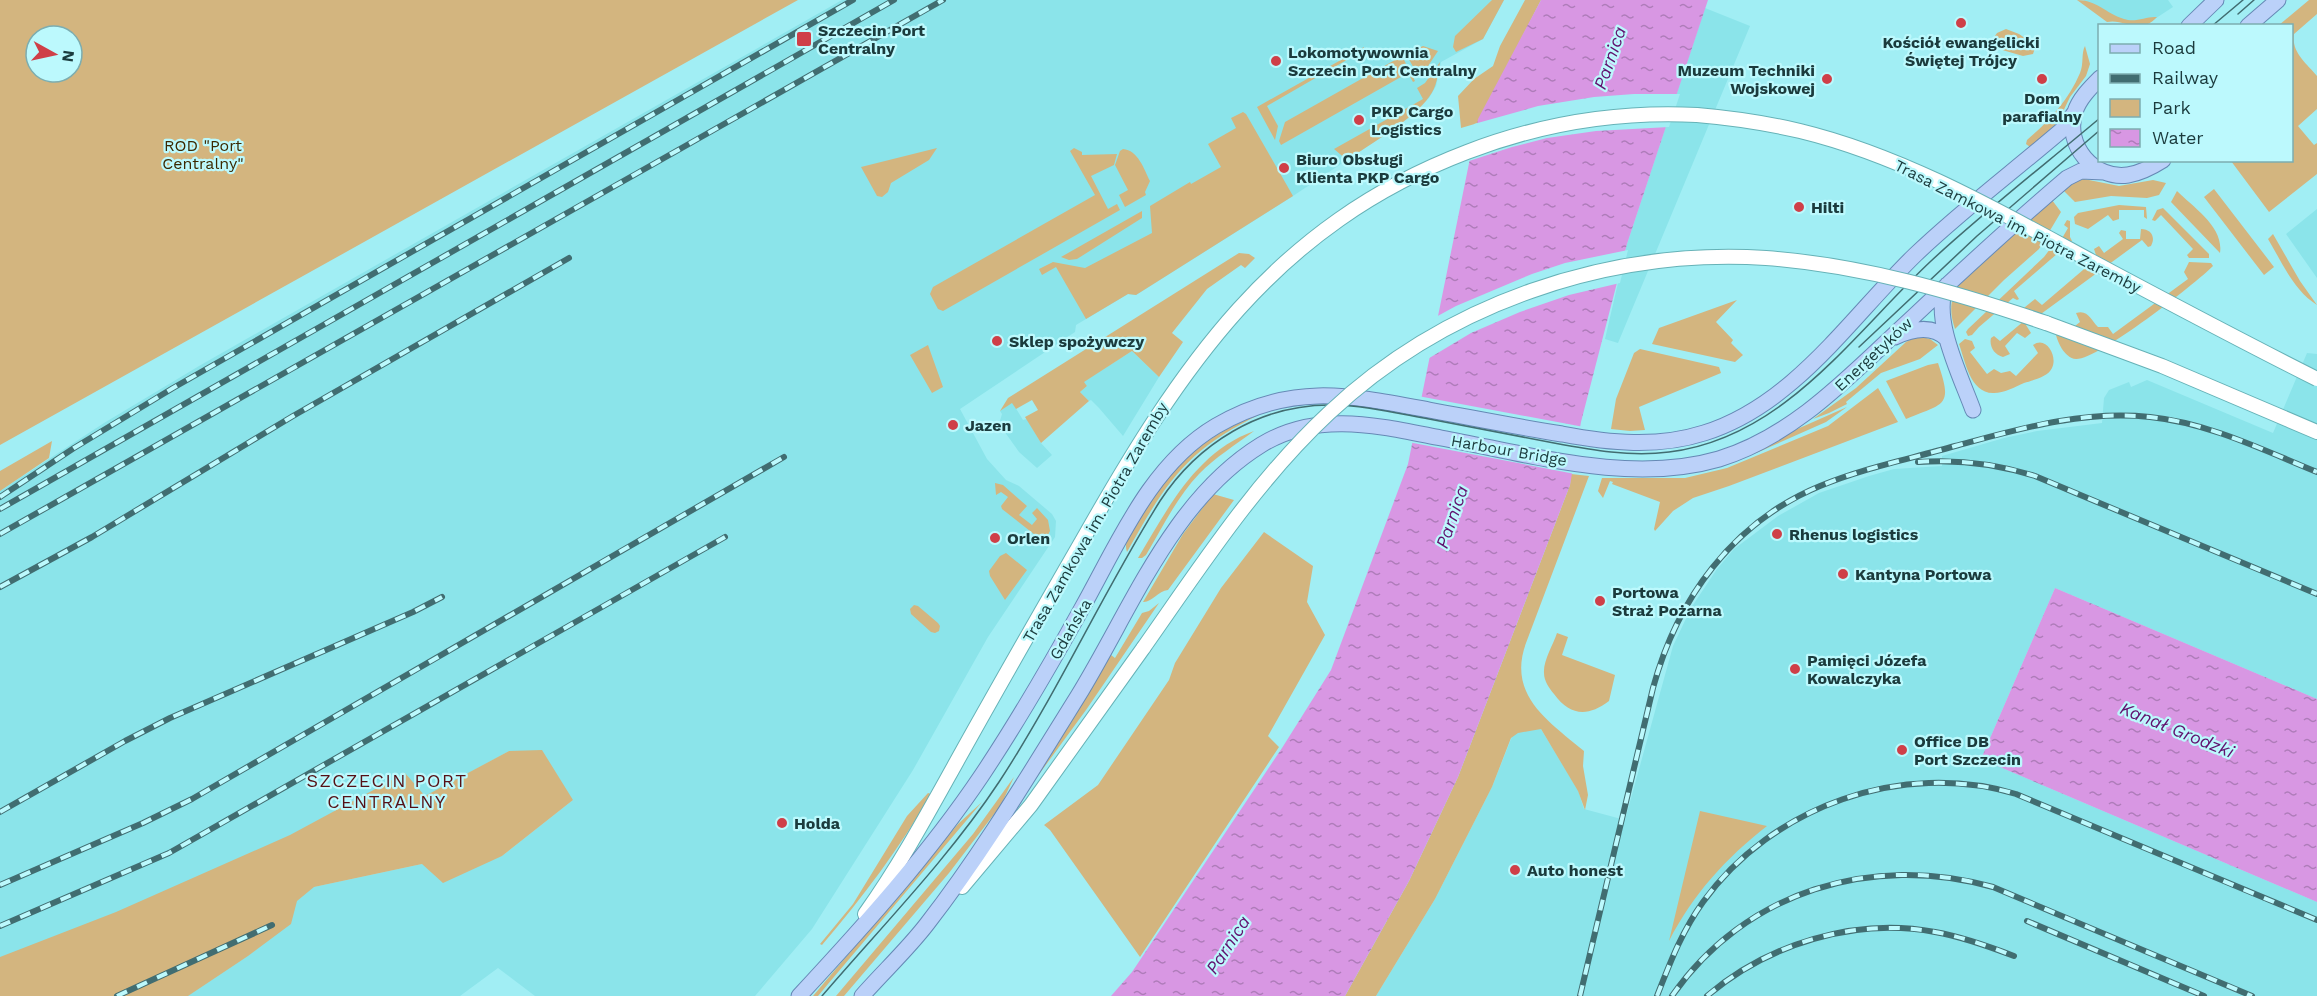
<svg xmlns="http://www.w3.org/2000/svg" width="2317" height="996" font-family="'Work Sans',sans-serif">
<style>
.built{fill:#8be4ea;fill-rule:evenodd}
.green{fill:#d3b57f;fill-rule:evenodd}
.water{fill:url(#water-ripples)}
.pier{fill:#a1eef4}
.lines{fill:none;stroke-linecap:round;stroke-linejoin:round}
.secondary-casing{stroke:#66b2b7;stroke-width:16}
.primary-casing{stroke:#6689b5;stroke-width:17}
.secondary{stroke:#fff;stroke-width:14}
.primary{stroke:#bbd1f9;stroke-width:15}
.tram{stroke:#416d71;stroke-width:1.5}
.rail-casing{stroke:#416d71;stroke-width:6}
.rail{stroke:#bcf9fd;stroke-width:4;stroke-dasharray:11;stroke-linecap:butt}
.secondary-bridge-casing{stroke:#66b2b7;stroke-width:16;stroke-linecap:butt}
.secondary-bridge{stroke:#fff;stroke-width:14}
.poi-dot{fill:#cf3f48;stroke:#bcf9fd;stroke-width:2}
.labels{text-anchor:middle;stroke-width:4.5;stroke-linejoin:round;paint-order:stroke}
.poi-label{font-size:16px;font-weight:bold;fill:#1b3b3d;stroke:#bcf9fd;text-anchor:start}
.park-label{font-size:16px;fill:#3c2800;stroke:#bcf9fd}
.street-label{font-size:16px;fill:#1b3b3d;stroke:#bcf9fd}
.water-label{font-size:18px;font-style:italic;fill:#61116e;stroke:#bcf9fd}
.neighbourhood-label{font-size:18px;letter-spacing:1.5px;fill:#551015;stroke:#bcf9fd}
</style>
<defs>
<pattern id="water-ripples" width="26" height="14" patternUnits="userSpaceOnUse" patternTransform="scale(1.5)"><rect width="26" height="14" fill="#d897e3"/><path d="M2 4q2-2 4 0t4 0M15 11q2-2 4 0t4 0" fill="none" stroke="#ae7cb9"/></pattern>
</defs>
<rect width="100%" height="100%" fill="#a1eef4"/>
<path class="built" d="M 842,0 L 1504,0 L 1483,39 L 1441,62 L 1436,86 L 1429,98 L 1392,130 L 1293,196 L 1136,295 L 1128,294 L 1076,325 L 1075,332 L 960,409 L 987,459 L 1006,480 L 1019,486 L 1052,514 L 1056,521 L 1055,537 L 988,637 L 913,770 L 812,929 L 755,996 L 535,996 L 498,968 L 460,996 L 0,996 L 0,491 L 104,423 L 199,366 ZM 509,751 L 573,800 L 502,856 L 422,864 L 314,887 L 425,797 Z
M 2083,0 L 2168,0 L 2173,7 L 2147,24 L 2129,25 Z
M 1705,8 L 1750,26 L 1618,343 L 1605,339 L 1627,244 Z
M 2317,209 L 2317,278 L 2286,234 Z
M 1132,351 L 1159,377 L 1123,436 L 1099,408 L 1091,400 L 1089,401 L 1080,392 L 1087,386 L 1083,382 Z
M 2307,353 L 2317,354 L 2317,699 L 2055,588 L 1981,759 L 2317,902 L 2317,996 L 1376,996 L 1435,899 L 1492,787 L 1513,734 L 1539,726 L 1578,790 L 1584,809 L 1625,820 L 1673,646 L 1691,608 L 1717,569 L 1734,549 L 1778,516 L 1819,493 L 1869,476 L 1894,469 L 1942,466 L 1942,456 L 2004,438 L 2037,431 L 2102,423 L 2104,398 L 2109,390 L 2129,382 L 2131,387 L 2147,380 L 2273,433 Z
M 1012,402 L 1023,420 L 1027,419 L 1041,443 L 1052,455 L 1037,468 L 1019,452 L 999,424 L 1002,414 L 1000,411 Z"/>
<path class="green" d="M 0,0 L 798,0 L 0,445 ZM 36,36 L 72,36 L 72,72 L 36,72 Z
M 1492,0 L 1504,0 L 1483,39 L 1456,52 L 1453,47 L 1455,36 Z
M 1525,0 L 1541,0 L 1478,123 L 1461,128 L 1458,96 L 1474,79 L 1493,66 L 1500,46 Z
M 2077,0 C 2097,0 2105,13 2124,19 C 2136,23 2146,16 2157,17 C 2140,36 2124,18 2107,22 Z
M 2309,0 L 2317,0 L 2317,14 L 2294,34 C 2291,52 2306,63 2317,76 L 2317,109 L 2298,126 L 2314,145 L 2317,143 L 2317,174 L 2269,212 L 2231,161 L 2292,160 L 2292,26 L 2279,25 Z
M 2006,29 L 2019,34 L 2032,43 L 2035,48 L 2033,54 L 2023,56 L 1992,47 L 1990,43 L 1997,33 Z
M 1423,46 L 1438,51 L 1428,66 L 1416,72 L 1406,54 Z
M 2085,46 L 2090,64 L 2086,76 L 2070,97 L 2058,122 L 2030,147 L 2026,144 L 2027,140 C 2049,121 2068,101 2080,73 C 2084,64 2081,53 2085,46 Z
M 1364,47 L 1364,50 L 1267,106 L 1278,126 L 1275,140 L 1257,107 Z
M 1402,56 L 1415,81 L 1413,82 L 1408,73 L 1281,145 L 1279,141 L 1285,122 Z
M 1440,62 C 1438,74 1437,87 1429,97 C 1415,118 1369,145 1347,160 L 1334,149 L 1423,99 L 1417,88 L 1425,83 Z
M 1243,112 L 1246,114 L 1293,196 L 1136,295 L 1128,294 L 1086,319 L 1056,267 L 1042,275 L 1039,269 L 1053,262 L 1085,268 L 1152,233 L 1150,206 L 1190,182 L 1191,184 L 1221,167 L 1208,144 L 1236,128 L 1231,118 Z
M 937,148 L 929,160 L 891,183 L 888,192 L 882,197 L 877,196 L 861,167 Z
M 1074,148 L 1082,152 L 1082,155 L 1117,154 L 1114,165 L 1091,176 L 1108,209 L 1117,204 L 1120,210 L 943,311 L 938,309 L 930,294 L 933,287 L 1095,195 L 1070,151 Z
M 1123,149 C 1138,150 1144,169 1150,181 L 1145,192 L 1146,195 L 1125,207 L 1119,195 L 1128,190 L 1115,165 L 1120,151 Z
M 2084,179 L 2119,186 L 2153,180 L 2166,183 L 2159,195 L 2147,198 L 2111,196 L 2075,202 L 2064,191 L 2074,182 Z
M 2214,189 L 2274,267 L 2264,275 L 2204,197 Z
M 2177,191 C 2194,208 2224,227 2220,253 L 2171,202 Z
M 2052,200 L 2061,212 L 2039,249 L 2004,280 L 1955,329 C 1950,314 1949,301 1958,286 Z
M 2119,205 L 2146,207 L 2147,219 L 2144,217 L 2144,210 L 2119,210 L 2119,219 L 2113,221 L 2108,215 L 2088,229 L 2075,224 L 2074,217 L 2078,213 Z
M 2163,208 L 2209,254 L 2209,258 L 2189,258 L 2187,255 L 2193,249 L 2161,215 L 2155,221 L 2152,220 L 2157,210 Z
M 1142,211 L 1142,218 L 1077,259 L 1069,260 L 1061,257 Z
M 2067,220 L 2070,221 L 2070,237 L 2072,241 L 2014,291 L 2019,299 L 2017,300 L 2013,298 L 1979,327 L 1972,335 L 1968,336 L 1966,332 L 1968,329 L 2044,257 L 2053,245 L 2057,247 L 2068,228 L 2064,225 Z
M 2141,229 C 2151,229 2156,237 2151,246 L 2148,247 L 2142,240 L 2026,325 L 2031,333 L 2025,338 L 2017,333 L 2005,346 L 2010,354 L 2003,357 C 1994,355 1989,346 1991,338 L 1994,336 L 2000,341 L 2024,321 L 2019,312 L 2035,299 L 2042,305 L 2097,258 L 2094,249 L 2099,246 L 2104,253 L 2123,239 L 2119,233 L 2121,230 L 2126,231 L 2126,239 L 2140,239 Z
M 2273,234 L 2300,281 L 2317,305 C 2293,290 2282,262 2268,239 Z
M 1239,253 L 1249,254 L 1255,258 L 1245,268 L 1241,265 L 1207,289 L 1172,333 L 1183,342 L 1159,377 L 1132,351 L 1084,382 L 1087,386 L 1080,392 L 1089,401 L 1041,443 L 1025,417 L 1038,410 L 1032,400 L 1016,409 L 1012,403 L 1000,411 L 1008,398 Z
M 2189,262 L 2211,263 L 2213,266 C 2195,284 2098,360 2076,359 C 2064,358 2057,341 2055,331 L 2066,333 L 2080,322 L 2076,313 C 2088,309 2091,320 2098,327 L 2108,327 L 2113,334 L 2188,279 L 2184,272 Z
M 1737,300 L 1716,322 L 1733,340 L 1731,343 L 1743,355 L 1735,362 L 1652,344 L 1659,328 Z
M 1922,337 L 1930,339 L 1938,345 L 1920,359 L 1881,373 L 1846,402 L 1847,404 L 1829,413 L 1813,419 L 1856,388 L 1906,342 L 1914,338 Z
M 1965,339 L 1972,341 L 1975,348 L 1970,352 L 1987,374 L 1994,369 L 2001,373 L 2010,371 L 2016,376 L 2038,353 L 2033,345 C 2046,335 2058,356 2052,368 C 2048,377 2033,380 2024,383 C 2015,387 2004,393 1994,393 C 1970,394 1965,360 1959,344 Z
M 928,345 L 943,387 L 932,393 L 910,355 Z
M 1640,349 L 1719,367 L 1721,373 L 1639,407 L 1645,430 L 1630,431 L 1611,429 L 1616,399 L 1634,353 Z
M 1938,363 C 1953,407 1945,403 1906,419 L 1886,381 L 1928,365 Z
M 1878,388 L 1898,422 L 1729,486 L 1693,498 L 1673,511 L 1655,531 L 1654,529 L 1660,502 L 1612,484 L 1613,482 L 1610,481 L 1603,498 L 1598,491 L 1602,478 L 1685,478 L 1727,468 L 1828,426 Z
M 1847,407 L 1826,422 L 1754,454 L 1795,430 Z
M 1261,414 C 1187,449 1166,482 1127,552 C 1123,541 1132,532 1137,522 C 1168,469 1203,435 1261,414 Z
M 1254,431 C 1235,445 1216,457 1199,474 C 1177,497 1162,528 1146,555 L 1142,558 L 1138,558 C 1168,508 1196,452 1254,431 Z
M 52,441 L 49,458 L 0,491 L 0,471 Z
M 1571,474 L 1589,476 L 1526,643 C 1507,695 1548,721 1584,751 L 1583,766 L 1588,795 L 1585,810 L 1578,791 L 1541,729 L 1518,733 L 1511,738 L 1492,787 L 1435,899 L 1376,996 L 1345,996 L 1409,881 L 1458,777 L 1570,485 Z
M 995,483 L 1003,485 L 1027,506 L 1019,515 L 1032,525 L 1037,519 L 1032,513 L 1037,508 L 1048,520 L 1050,531 L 1044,542 L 1002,509 L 1001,506 L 1008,497 L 1001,492 L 996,495 Z
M 1213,494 L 1234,500 L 1168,590 C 1158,591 1151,603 1143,602 L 1183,534 Z
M 1264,532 L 1313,566 L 1307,602 L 1325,635 L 1268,736 L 1279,747 L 1140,957 L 1050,830 L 1044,825 L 1098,785 L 1169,680 L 1175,663 L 1221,588 Z
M 1006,553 L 1027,570 L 1005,600 L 990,576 L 989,571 L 1000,556 Z
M 1159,603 L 1086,710 L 1037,777 L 1111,655 L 1115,658 L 1142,613 L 1149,611 Z
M 914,605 L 918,606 L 938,623 L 940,626 L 939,631 L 935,633 L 931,632 L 911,614 L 910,609 Z
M 1557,633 L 1568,637 L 1562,655 L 1615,675 L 1609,701 C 1588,717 1570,716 1554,694 C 1549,688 1544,681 1544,673 C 1543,661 1553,645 1557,633 Z
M 542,750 L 573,800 L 502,856 L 443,883 L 422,864 L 314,887 L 297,901 L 291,924 L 248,956 L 188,996 L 0,996 L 0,957 L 116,912 L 290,835 L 405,773 L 425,796 L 509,751 Z
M 1014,777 L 1001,805 L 949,873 L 844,996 L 836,996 L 973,834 Z
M 928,793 L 931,794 C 900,848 862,898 822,945 L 820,944 L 853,904 L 907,816 Z
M 982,802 L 828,984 L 818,996 L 813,996 L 958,824 Z
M 1700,811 L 1767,826 C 1726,858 1693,894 1669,941 Z"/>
<path class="water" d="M 1541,0 L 1708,0 L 1627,244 L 1581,422 L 1570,485 L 1458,777 L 1409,881 L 1345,996 L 1111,996 L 1132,972 L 1282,748 L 1331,670 L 1408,464 L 1478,119 Z
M 2055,588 L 2317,699 L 2317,902 L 1981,759 Z"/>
<path class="pier" d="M 1634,94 L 1680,94 L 1669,127 L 1596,131 L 1547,138 L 1512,147 L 1466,162 L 1474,124 L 1538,106 L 1594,97 Z
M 1628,250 L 1620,283 L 1569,295 L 1520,312 L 1471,333 L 1426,360 L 1434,318 L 1456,306 L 1532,274 L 1565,263 Z
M 1418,396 L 1584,427 L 1575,474 L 1408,442 Z"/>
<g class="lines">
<g class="secondary-casing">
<path id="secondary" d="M 2046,323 L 2162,366 L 2317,432
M 962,887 L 1031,805 L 1144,647
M 865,914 C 900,865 928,813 957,761 C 998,687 1040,614 1082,541 C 1180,368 1273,226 1467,152 C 1540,124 1619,111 1697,115"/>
</g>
<g class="primary-casing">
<path id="primary" d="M 2189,26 L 2216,0
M 2248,26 L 2278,0
M 2100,78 C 2090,88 2079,99 2075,112 C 2064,145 2094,180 2128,175 C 2141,173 2152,167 2163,160
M 1947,285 C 1930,316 1962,379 1973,410
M 1895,337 C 1912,329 1932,324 1947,339
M 799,996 C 864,926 929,854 982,775 C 1018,721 1051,664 1082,608 C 1118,544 1150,465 1216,426 C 1291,382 1350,395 1429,410 C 1473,418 1518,427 1562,434 C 1610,443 1657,448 1704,433 C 1794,405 1850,318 1915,255 C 1962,210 2014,171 2063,129 L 2075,112
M 862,996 C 883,972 907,950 927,924 C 983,852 1030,773 1078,696 C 1131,610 1172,500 1261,445 C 1318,410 1379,426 1441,438 C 1529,454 1630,485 1719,459 C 1797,435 1853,372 1912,318 C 1963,270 2014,223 2067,178 L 2081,171 L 2104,172"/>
</g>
<use href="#secondary" class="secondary"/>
<use href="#primary" class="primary"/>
<path class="tram" d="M 2238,14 L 2254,0
M 2212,26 L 2243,0
M 1859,347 L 1977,236 L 2100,130
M 822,996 C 882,926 948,859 999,782 C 1058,692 1103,592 1160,501 C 1198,443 1260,405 1330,405 C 1363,405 1396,413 1429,419 C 1470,427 1512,435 1554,443 C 1592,450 1630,457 1669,452 C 1784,438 1852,335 1931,261 C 1985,211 2043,166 2100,118"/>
<g class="rail-casing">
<path id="rail" d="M 1918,462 C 1958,459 1997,464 2035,476 L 2317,594
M 0,497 L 74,448 L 173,388 L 853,0
M 0,509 L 894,0
M 0,534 L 943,0
M 0,587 L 92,537 L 293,416 L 569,258
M 0,812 L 125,741 L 170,718 L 413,612 L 442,597
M 0,885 L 143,823 L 192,799 L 784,457
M 2027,921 L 2204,996
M 0,926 L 169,853 L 725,537
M 117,996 L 272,925
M 1580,996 L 1653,688 C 1677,599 1733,522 1820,486 C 1863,468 1910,459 1955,446 C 2019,429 2082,410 2150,417 C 2209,423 2263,450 2317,472
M 1657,996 C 1670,963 1682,931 1703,902 C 1772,806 1902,760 2016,794 L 2317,920
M 1672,996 C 1745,891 1872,853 1993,887 L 2252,996
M 1707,996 C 1768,944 1855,917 1935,932 C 1963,937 1988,946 2014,956"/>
</g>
<use href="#rail" class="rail"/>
<g class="secondary-bridge-casing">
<path id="secondary-bridge" d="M 1697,115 C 1732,118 1766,123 1800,131 C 1903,156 1999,211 2091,261 C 2166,301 2241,341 2317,379
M 1144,647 C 1201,566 1256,481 1329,413 C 1445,304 1607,248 1766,258 C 1862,265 1955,292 2046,323"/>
</g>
<use href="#secondary-bridge" class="secondary-bridge"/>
</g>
<g class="poi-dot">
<circle cx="1961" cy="23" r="6"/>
<rect x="796" y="31" width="16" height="16" rx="3"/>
<circle cx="1276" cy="61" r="6"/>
<circle cx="1827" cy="79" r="6"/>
<circle cx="2042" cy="79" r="6"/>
<circle cx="1359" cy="120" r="6"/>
<circle cx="1284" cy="168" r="6"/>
<circle cx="1799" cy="207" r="6"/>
<circle cx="997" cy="341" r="6"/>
<circle cx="953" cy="425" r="6"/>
<circle cx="1777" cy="534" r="6"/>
<circle cx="995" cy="538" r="6"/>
<circle cx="1843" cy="574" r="6"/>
<circle cx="1600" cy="601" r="6"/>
<circle cx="1795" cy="669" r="6"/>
<circle cx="1902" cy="750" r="6"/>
<circle cx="782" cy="823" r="6"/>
<circle cx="1515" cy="870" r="6"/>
</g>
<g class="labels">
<g class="poi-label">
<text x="818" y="36">Szczecin Port<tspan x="818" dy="18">Centralny</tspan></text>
<text x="1961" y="48" text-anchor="middle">Kościół ewangelicki<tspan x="1961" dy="18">Świętej Trójcy</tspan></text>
<text x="1288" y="58">Lokomotywownia<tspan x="1288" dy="18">Szczecin Port Centralny</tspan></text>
<text x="1815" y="76" text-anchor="end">Muzeum Techniki<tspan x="1815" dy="18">Wojskowej</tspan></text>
<text x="2042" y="104" text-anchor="middle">Dom<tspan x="2042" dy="18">parafialny</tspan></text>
<text x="1371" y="117">PKP Cargo<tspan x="1371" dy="18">Logistics</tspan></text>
<text x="1296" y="165">Biuro Obsługi<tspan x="1296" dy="18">Klienta PKP Cargo</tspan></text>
<text x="1811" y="213">Hilti</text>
<text x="1009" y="347">Sklep spożywczy</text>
<text x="965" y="431">Jazen</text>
<text x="1789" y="540">Rhenus logistics</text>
<text x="1007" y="544">Orlen</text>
<text x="1855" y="580">Kantyna Portowa</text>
<text x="1612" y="598">Portowa<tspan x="1612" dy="18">Straż Pożarna</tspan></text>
<text x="1807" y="666">Pamięci Józefa<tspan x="1807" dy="18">Kowalczyka</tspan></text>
<text x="1914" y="747">Office DB<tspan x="1914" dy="18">Port Szczecin</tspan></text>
<text x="794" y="829">Holda</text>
<text x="1527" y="876">Auto honest</text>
</g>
<g class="park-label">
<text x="203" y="151">ROD "Port<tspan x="203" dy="18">Centralny"</tspan></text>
</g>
<g class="street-label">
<text transform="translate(2018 226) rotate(27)" y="6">Trasa Zamkowa im. Piotra Zaremby</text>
<text transform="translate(1873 354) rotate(-43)" y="6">Energetyków</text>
<text transform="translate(1509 450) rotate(10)" y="6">Harbour Bridge</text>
<text transform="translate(1095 522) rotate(-60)" y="6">Trasa Zamkowa im. Piotra Zaremby</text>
<text transform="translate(1070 629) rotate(-60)" y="6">Gdańska</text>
</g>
<g class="water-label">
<text transform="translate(1610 58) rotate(-71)" y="6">Parnica</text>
<text transform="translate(1452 517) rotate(-71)" y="6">Parnica</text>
<text transform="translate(2177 730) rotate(22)" y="6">Kanał Grodzki</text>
<text transform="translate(1228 945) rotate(-57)" y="6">Parnica</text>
</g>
<g class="neighbourhood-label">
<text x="387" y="787">SZCZECIN PORT<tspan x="387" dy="21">CENTRALNY</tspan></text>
</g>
</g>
<rect x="2098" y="24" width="195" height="138" fill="#bcf9fd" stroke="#7cadb0" stroke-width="1.5"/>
<rect x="2110" y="44" width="30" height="9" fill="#bbd1f9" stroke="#7cadb0" stroke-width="1.5"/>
<text x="2152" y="54" font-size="18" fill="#1b3b3d">Road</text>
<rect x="2110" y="74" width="30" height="9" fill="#416d71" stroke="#7cadb0" stroke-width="1.5"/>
<text x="2152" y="84" font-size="18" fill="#1b3b3d">Railway</text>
<rect x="2110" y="99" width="30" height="18" fill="#d3b57f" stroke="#7cadb0" stroke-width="1.5"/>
<text x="2152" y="114" font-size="18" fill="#1b3b3d">Park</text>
<rect x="2110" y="129" width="30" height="18" fill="url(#water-ripples)" stroke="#7cadb0" stroke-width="1.5"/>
<text x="2152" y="144" font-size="18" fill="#1b3b3d">Water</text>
<g transform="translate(54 54) rotate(98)"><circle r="28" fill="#bcf9fd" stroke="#7cadb0" stroke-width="1.5"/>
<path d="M0-4.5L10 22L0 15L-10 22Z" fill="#cf3f48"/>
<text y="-9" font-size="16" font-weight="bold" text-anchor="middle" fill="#1b3b3d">N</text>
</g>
</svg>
